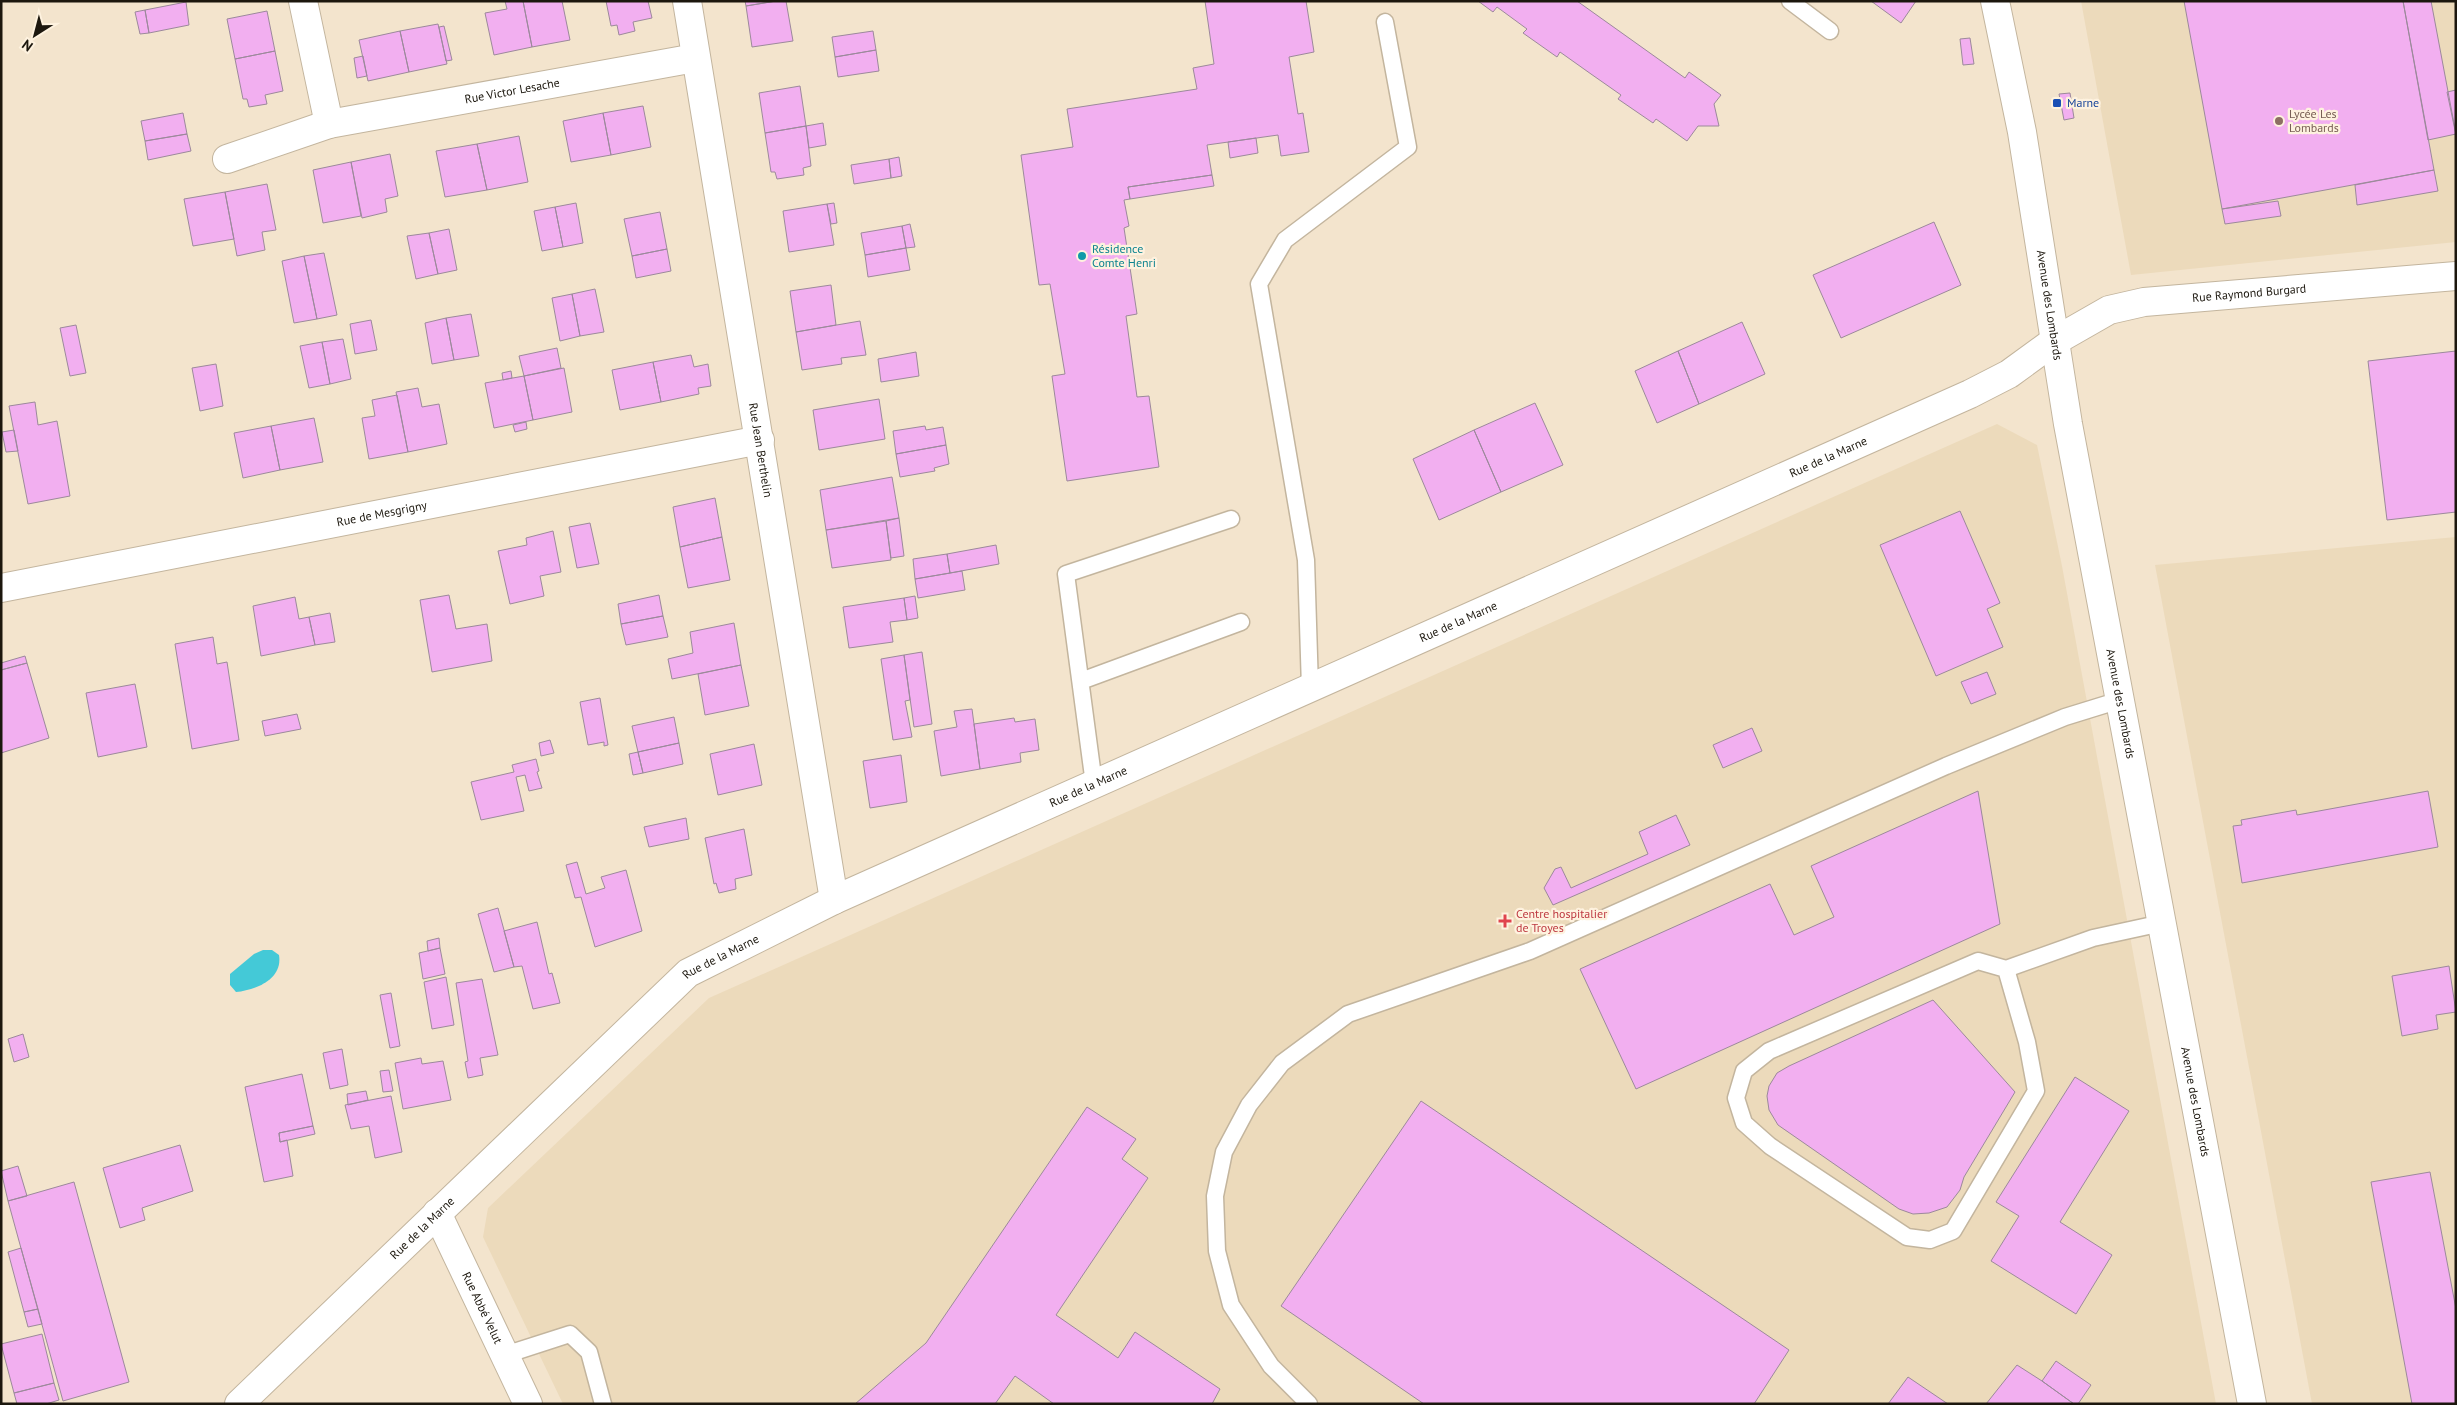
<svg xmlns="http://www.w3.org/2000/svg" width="2457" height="1405" font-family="'PT Sans',sans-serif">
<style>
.built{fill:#ecdabb}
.water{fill:#44c9d7}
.building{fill:#f2aff0;stroke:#9c899b}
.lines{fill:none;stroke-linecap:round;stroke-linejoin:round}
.service-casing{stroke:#c3b59e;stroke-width:19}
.minor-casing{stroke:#c3b59e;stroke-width:30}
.tertiary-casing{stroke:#c3b59e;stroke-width:30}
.service{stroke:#fff;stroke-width:16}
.minor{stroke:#fff;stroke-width:28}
.tertiary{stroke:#fff;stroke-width:28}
.transit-dot{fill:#1a4fb4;stroke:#fef2df;stroke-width:2}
.education-dot{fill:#8d6e63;stroke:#fef2df;stroke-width:2}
.culture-dot{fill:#0f9aa8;stroke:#fef2df;stroke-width:2}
.health-dot{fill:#e0444e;stroke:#fef2df;stroke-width:2}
.labels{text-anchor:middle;stroke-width:4.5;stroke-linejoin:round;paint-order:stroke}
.street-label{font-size:12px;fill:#1c170e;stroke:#fef2df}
.transit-label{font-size:12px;fill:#164399;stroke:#fef2df;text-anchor:start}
.education-label{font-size:12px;fill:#785e54;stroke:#fef2df;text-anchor:start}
.culture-label{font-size:12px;fill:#0d838f;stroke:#fef2df;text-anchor:start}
.health-label{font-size:12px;fill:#be3a42;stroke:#fef2df;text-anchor:start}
</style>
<rect width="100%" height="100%" fill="#f3e4cd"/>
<path class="built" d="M 2081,1 L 2456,1 L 2456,242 L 2131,275 Z
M 1997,424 L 2037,445 L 2062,566 L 2216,1404 L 563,1404 L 483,1237 L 488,1208 L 709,998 Z
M 2456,537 L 2456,1404 L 2312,1404 L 2155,565 Z"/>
<path class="water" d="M 263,950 L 272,950 L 279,955 C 283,979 256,990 236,992 L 230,985 L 230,974 L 254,954 Z"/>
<path class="building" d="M 505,1 L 523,1 L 532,47 L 494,55 L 485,13 L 507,9 Z
M 523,1 L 562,1 L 570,40 L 532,47 Z
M 606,1 L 648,1 L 652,18 L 633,22 L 635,31 L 619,35 L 617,25 L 611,26 Z
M 745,1 L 776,1 L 746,6 Z
M 776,1 L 786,1 L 793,41 L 752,47 L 746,6 Z
M 1205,1 L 1306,1 L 1314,52 L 1289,57 L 1298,114 L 1303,113 L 1309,152 L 1281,156 L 1278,135 L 1207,145 L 1212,175 L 1128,187 L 1130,199 L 1124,200 L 1129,226 L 1124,228 L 1137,314 L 1126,316 L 1137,397 L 1149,396 L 1159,467 L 1067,481 L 1052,376 L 1065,374 L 1050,284 L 1039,285 L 1021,155 L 1073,147 L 1067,109 L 1197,89 L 1193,68 L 1214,64 Z
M 1478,1 L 1577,1 L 1685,78 L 1689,72 L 1721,95 L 1714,104 L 1719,126 L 1698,126 L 1687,141 L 1656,119 L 1653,123 L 1618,99 L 1621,95 L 1591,74 L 1560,52 L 1557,57 L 1523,33 L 1527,29 L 1497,7 L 1493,12 Z
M 1871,1 L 1916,1 L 1901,23 Z
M 2184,1 L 2403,1 L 2434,170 L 2222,209 Z
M 2403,1 L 2431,1 L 2456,134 L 2428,140 Z
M 186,2 L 189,25 L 149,33 L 145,10 Z
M 145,10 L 149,33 L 140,34 L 135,12 Z
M 267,11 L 275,51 L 235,59 L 227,19 Z
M 438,24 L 447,64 L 409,72 L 400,31 Z
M 444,26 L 452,60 L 446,61 L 439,27 Z
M 400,31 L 409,72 L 368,81 L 359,40 Z
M 873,31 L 876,50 L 835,57 L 832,37 Z
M 1970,38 L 1974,64 L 1963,65 L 1960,39 Z
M 876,50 L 879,71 L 838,77 L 835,57 Z
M 275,51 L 283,91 L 265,95 L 267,104 L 249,107 L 247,99 L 243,99 L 235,59 Z
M 363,56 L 367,76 L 357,78 L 354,58 Z
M 800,86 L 806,126 L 765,133 L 759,93 Z
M 2456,90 L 2456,135 L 2447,92 Z
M 2070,93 L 2074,118 L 2064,120 L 2059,94 Z
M 643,106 L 651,147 L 611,155 L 603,113 Z
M 183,113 L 187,134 L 145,141 L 141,121 Z
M 603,113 L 611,155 L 571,162 L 563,121 Z
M 823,123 L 826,145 L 809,148 L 806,126 Z
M 806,126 L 811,166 L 803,168 L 804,175 L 777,179 L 775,172 L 771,172 L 765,133 Z
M 187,134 L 191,151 L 148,160 L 145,141 Z
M 519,136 L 528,182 L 487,190 L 477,144 Z
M 1256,138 L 1258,153 L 1230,158 L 1228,142 Z
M 477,144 L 487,190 L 445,197 L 436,151 Z
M 390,154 L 398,196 L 385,199 L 387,212 L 362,218 L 351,162 Z
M 899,157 L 902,176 L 891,178 L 889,159 Z
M 889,159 L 891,178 L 854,184 L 851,165 Z
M 351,162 L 361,216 L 323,223 L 313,170 Z
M 2434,170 L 2438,191 L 2357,205 L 2355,185 Z
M 1212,175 L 1214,186 L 1130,199 L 1128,187 Z
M 267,184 L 276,230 L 262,232 L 265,250 L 237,256 L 225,192 Z
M 225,192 L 234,239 L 193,246 L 184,199 Z
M 2278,201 L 2281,216 L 2225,224 L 2222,209 Z
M 576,203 L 583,243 L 563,247 L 555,207 Z
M 834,203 L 837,223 L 831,224 L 827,204 Z
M 827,204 L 834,245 L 789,252 L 783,211 Z
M 555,207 L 563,247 L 542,251 L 534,211 Z
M 660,212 L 667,249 L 632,256 L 624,219 Z
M 1934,222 L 1961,285 L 1841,338 L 1813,275 Z
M 910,224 L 915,247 L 906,248 L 902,226 Z
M 902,226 L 906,248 L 865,255 L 861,233 Z
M 449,229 L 457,270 L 438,274 L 429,233 Z
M 429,233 L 438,274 L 416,279 L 407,236 Z
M 906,248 L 910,270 L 868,277 L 865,255 Z
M 667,249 L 671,271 L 636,278 L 632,256 Z
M 324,253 L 337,315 L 317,319 L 304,256 Z
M 304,256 L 317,319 L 294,323 L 282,261 Z
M 831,285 L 836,325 L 796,332 L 790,291 Z
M 595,289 L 604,332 L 580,336 L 572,294 Z
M 572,294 L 580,336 L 560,341 L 552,298 Z
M 471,314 L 479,356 L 454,360 L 446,318 Z
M 446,318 L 454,360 L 432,364 L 425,323 Z
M 371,320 L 377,350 L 355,354 L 350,324 Z
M 860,321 L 866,355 L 841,358 L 842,364 L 802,370 L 796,332 Z
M 1742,322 L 1765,374 L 1699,404 L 1678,351 Z
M 76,325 L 86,373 L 70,376 L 60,328 Z
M 343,339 L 351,379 L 330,384 L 322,342 Z
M 322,342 L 330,384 L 309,388 L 300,346 Z
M 557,348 L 561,368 L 524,376 L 519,356 Z
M 1678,351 L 1699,404 L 1657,423 L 1635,371 Z
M 2456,351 L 2456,512 L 2387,520 L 2368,361 Z
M 916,352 L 919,376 L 881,382 L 878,359 Z
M 691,355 L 694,367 L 708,364 L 711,386 L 698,388 L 699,394 L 661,402 L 653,362 Z
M 653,362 L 661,402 L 620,410 L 612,370 Z
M 216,364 L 223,406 L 200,411 L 192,368 Z
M 564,368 L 572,412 L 533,420 L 524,376 Z
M 511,371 L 512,378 L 503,380 L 502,373 Z
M 524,376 L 533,420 L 494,428 L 485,383 Z
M 418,388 L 422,407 L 439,404 L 447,444 L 408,452 L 396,392 Z
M 397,395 L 408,452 L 369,459 L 362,418 L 375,416 L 372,400 Z
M 879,399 L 885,439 L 819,450 L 813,410 Z
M 35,402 L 38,425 L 57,421 L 70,496 L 28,504 L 9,406 Z
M 1535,403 L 1563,465 L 1501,492 L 1474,430 Z
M 314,418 L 323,462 L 280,470 L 271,426 Z
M 526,422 L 527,429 L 515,432 L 513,425 Z
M 271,426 L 280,470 L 243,478 L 234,433 Z
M 925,426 L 926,430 L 943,427 L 946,445 L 896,454 L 893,431 Z
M 14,430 L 18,451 L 6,452 L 2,432 Z
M 1474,430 L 1501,492 L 1439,520 L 1413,459 Z
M 946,445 L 949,464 L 934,468 L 935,471 L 900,477 L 896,454 Z
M 892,477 L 899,518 L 826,530 L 820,490 Z
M 715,498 L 722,537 L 680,547 L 673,507 Z
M 1960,511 L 2000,603 L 1987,609 L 2003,647 L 1936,676 L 1880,545 Z
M 899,518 L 904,556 L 891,558 L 886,521 Z
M 886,521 L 891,560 L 832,568 L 826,530 Z
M 590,523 L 599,564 L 577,568 L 569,527 Z
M 553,531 L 561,572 L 540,576 L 544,596 L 510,604 L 498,551 L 527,545 L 526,538 Z
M 722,537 L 730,580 L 688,588 L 680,547 Z
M 996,545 L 999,564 L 950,573 L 947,554 Z
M 947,554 L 950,573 L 915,579 L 913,559 Z
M 962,571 L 965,590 L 918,598 L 915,579 Z
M 449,595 L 456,629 L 487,624 L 492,661 L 432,672 L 420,600 Z
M 659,595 L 663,616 L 621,624 L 618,604 Z
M 915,596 L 918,618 L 907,620 L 904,598 Z
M 295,597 L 299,619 L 309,617 L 315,645 L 261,656 L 253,606 Z
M 904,598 L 907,620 L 890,622 L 893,642 L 849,648 L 843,607 Z
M 330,613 L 335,642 L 315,645 L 309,617 Z
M 663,616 L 668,637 L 626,645 L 621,624 Z
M 734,623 L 741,665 L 672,679 L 668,659 L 693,653 L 690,632 Z
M 213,637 L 217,664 L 227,662 L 239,740 L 192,749 L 175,644 Z
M 922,652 L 932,724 L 914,727 L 904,655 Z
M 904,655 L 910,700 L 905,701 L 912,737 L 893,740 L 881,659 Z
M 25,656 L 27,663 L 1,670 L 1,663 Z
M 27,663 L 49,738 L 1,753 L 1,670 Z
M 741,665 L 749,706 L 705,715 L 698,674 Z
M 1987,672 L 1996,694 L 1971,704 L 1961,682 Z
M 135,684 L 147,747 L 98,757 L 86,693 Z
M 600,698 L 608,745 L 604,746 L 604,742 L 588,745 L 580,702 Z
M 972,709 L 980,769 L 941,776 L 934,731 L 957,727 L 954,711 Z
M 297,714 L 301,729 L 265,736 L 262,721 Z
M 674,717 L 679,743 L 638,752 L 632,726 Z
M 1014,718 L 1015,722 L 1035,719 L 1039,750 L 1020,753 L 1021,762 L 980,769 L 974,724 Z
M 1752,728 L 1762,751 L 1723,768 L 1713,745 Z
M 550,740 L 554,753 L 541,756 L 539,743 Z
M 679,743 L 683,764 L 643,773 L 638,752 Z
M 754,744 L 762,785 L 718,795 L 710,754 Z
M 638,752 L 643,773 L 633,775 L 629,754 Z
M 901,755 L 907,802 L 870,808 L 863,761 Z
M 536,759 L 539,771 L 537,772 L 542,788 L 529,791 L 525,775 L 516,777 L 524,811 L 481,820 L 471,782 L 514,772 L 512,765 Z
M 1978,791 L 2000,924 L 1636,1089 L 1580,969 L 1770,884 L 1794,935 L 1834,917 L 1811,866 Z
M 2428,791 L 2438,847 L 2242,883 L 2233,826 L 2242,825 L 2241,820 L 2296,810 L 2297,815 Z
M 1676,815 L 1690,845 L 1553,905 L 1544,888 L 1555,869 L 1561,867 L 1571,888 L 1648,854 L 1639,832 Z
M 686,818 L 689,839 L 649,847 L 644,827 Z
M 744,829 L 752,875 L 735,879 L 736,889 L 719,893 L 716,883 L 714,884 L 705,838 Z
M 577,862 L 586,894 L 605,888 L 601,877 L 626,870 L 642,931 L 595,947 L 581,897 L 575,898 L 566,865 Z
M 498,908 L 514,967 L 494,972 L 478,914 Z
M 537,922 L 549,974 L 552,973 L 560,1003 L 533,1009 L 522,966 L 514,967 L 504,931 Z
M 439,938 L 440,948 L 428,951 L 427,941 Z
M 440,948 L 445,974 L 423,979 L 419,953 Z
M 2449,966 L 2456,1012 L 2436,1015 L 2438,1029 L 2402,1036 L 2392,976 Z
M 446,977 L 454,1025 L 432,1029 L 424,982 Z
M 482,979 L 498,1055 L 480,1058 L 483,1075 L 468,1078 L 465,1062 L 468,1061 L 456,983 Z
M 391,993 L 400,1046 L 390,1048 L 380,995 Z
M 1933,1000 L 2015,1092 L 1964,1177 L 1960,1190 L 1947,1207 L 1929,1213 L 1913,1214 L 1899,1209 L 1778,1125 L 1769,1110 L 1767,1096 L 1769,1086 L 1777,1073 L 1789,1066 Z
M 23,1034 L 29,1057 L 14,1062 L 8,1039 Z
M 342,1049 L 348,1085 L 330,1089 L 323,1053 Z
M 421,1058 L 422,1064 L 443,1061 L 451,1100 L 403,1109 L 395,1063 Z
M 389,1070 L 393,1091 L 383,1092 L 380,1071 Z
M 302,1074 L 313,1126 L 279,1133 L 280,1142 L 287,1140 L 293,1176 L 264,1182 L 245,1087 Z
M 2075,1077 L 2129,1111 L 2060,1222 L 2112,1255 L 2076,1314 L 1991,1261 L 2019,1216 L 1996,1202 Z
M 366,1091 L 368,1100 L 348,1105 L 347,1094 Z
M 391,1096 L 402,1152 L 375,1158 L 369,1126 L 351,1129 L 345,1105 Z
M 1421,1101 L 1789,1350 L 1754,1404 L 1424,1404 L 1281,1306 Z
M 1087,1107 L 1136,1139 L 1122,1159 L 1148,1178 L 1056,1315 L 1118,1358 L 1135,1332 L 1220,1389 L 1212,1404 L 1054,1404 L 1015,1376 L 995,1404 L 855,1404 L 926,1343 Z
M 313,1126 L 315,1134 L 280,1142 L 279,1133 Z
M 180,1145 L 193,1191 L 142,1208 L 145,1220 L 120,1228 L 103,1168 Z
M 18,1166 L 27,1196 L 8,1201 L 1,1171 Z
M 2430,1172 L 2456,1309 L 2456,1404 L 2412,1404 L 2371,1182 Z
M 74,1182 L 129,1382 L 63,1401 L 8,1201 Z
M 21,1248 L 38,1309 L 24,1312 L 8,1252 Z
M 38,1309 L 42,1324 L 28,1327 L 24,1312 Z
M 42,1334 L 54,1383 L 14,1393 L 1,1344 Z
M 2056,1361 L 2091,1385 L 2078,1404 L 2074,1404 L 2042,1381 Z
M 2017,1365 L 2042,1381 L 2074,1404 L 1986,1404 Z
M 1908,1377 L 1948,1404 L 1888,1404 Z
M 54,1383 L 59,1400 L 46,1404 L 17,1404 L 14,1393 Z"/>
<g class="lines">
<g class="service-casing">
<path id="service" d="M 1790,1 L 1830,31
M 1081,681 L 1241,622
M 1310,688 L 1306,560 L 1259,284 L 1285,240 L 1408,147 L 1385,22
M 1094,784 L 1066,574 L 1231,519
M 2006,969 L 2027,1042 L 2036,1091 L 1953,1231 L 1930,1240 L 1907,1237 L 1770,1146 L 1744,1123 L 1736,1098 L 1744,1071 L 1769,1051 L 1978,961 L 2006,969 L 2093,938 L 2162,923
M 505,1355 L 570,1334 L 589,1352 L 603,1404
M 1309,1404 L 1271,1366 L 1231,1305 L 1217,1251 L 1215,1196 L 1224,1152 L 1249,1105 L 1282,1063 L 1348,1014 L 1530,951 L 1946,766 L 2065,717 L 2120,700"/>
</g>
<g class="minor-casing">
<g id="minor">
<path d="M 303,1 L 329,124"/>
<path id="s1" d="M 687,1 L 834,900"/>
<path id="s2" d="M 227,159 L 329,124 L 695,58"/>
<path id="s3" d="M 2053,342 L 2109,310 L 2144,302 L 2456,276"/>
<path id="s4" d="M 1,588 L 760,440"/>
<path id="s5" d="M 437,1213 L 528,1404"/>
</g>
</g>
<g class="tertiary-casing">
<g id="tertiary">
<path id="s6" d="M 1995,1 L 2022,132 L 2068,424 L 2252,1404"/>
<path id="s7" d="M 239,1404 L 688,973 L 834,900 L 1970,394 L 2009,374 L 2053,342"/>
</g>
</g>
<use href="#service" class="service"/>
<use href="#minor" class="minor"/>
<use href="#tertiary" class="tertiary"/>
</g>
<rect class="transit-dot" x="2052" y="98" width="10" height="10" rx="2.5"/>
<circle class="education-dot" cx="2279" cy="121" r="5"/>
<circle class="culture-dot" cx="1082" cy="256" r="5"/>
<path class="health-dot" d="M1502.5 913.5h5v5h5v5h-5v5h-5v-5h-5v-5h5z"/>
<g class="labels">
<g class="street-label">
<text dy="4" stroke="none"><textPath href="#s2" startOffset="294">Rue Victor Lesache</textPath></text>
<text dy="4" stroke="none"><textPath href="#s3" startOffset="206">Rue Raymond Burgard</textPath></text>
<text dy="4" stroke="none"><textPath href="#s6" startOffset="309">Avenue des Lombards</textPath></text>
<text dy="4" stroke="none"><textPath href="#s1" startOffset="455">Rue Jean Berthelin</textPath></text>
<text dy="4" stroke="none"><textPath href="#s7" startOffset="1874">Rue de la Marne</textPath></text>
<text dy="4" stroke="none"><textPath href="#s4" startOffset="388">Rue de Mesgrigny</textPath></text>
<text dy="4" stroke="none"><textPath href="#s7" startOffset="1469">Rue de la Marne</textPath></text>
<text dy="4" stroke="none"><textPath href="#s6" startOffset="714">Avenue des Lombards</textPath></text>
<text dy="4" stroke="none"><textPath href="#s7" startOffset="1064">Rue de la Marne</textPath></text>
<text dy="4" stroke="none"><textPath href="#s7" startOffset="659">Rue de la Marne</textPath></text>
<text dy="4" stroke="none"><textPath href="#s6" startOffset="1119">Avenue des Lombards</textPath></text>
<text dy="4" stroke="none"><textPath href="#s7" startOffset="254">Rue de la Marne</textPath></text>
<text dy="4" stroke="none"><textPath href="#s5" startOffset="105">Rue Abbé Velut</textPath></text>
</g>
<g class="transit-label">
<text x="2067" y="107">Marne</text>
</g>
<g class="education-label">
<text x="2289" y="118">Lycée Les<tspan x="2289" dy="14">Lombards</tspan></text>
</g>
<g class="culture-label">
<text x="1092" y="253">Résidence<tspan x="1092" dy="14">Comte Henri</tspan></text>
</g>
<g class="health-label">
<text x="1516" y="918">Centre hospitalier<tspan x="1516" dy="14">de Troyes</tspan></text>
</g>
</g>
<rect width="2457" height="1405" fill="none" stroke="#1c170e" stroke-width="5"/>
<g transform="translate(35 35) rotate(216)" stroke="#fef2df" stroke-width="4" paint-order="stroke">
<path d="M0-4L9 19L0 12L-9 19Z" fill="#1c170e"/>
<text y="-8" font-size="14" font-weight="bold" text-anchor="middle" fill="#1c170e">N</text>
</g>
</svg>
